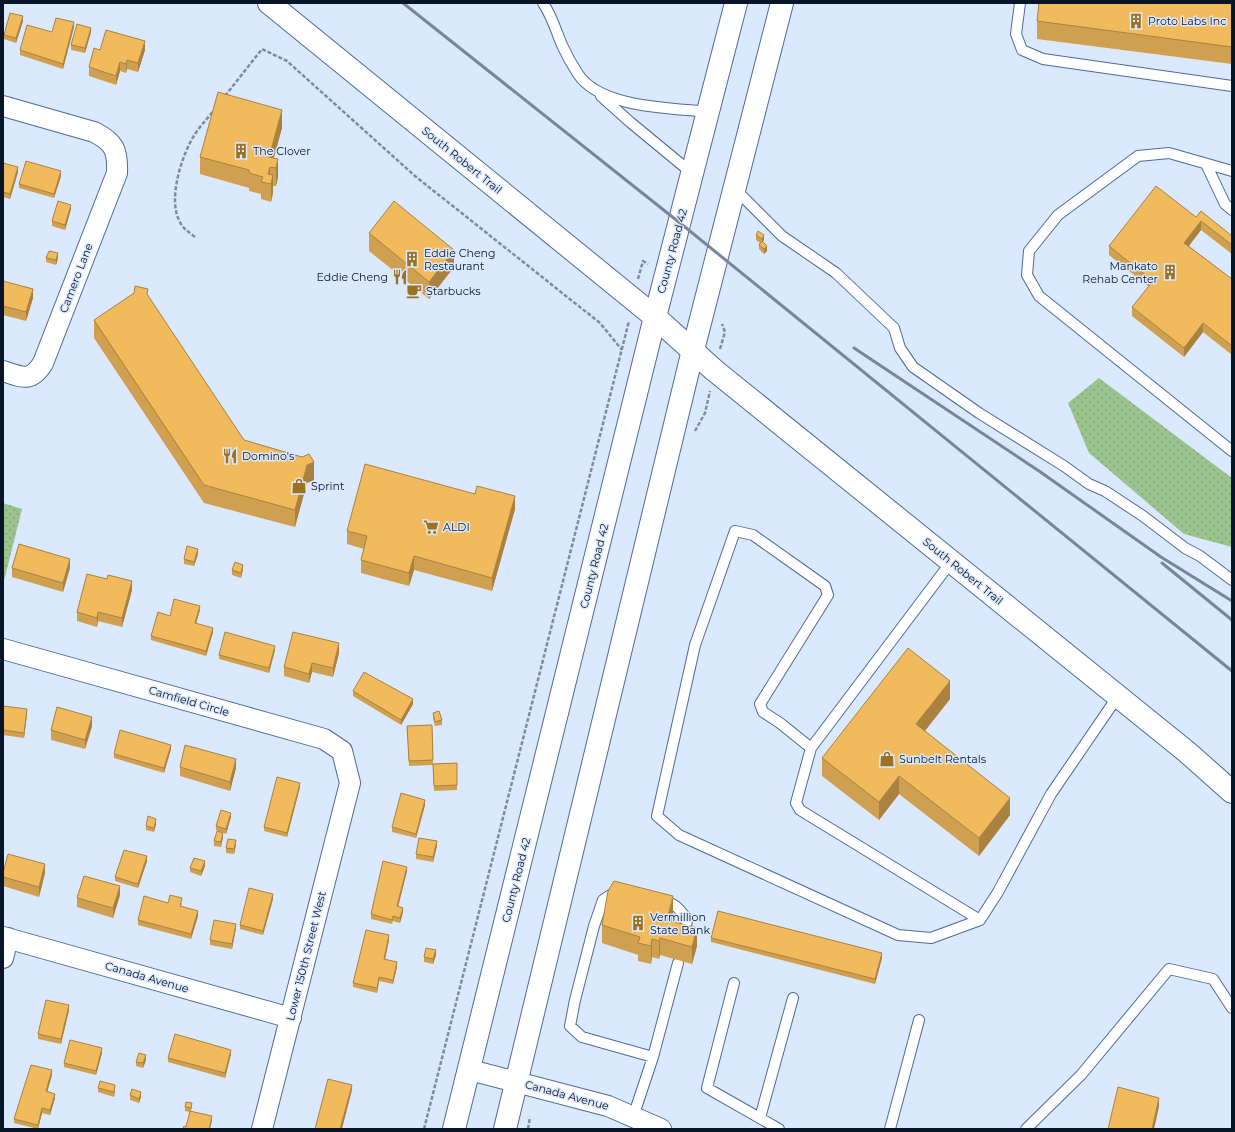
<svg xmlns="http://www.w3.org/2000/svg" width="1235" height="1132" font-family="Montserrat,sans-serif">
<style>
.green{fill:url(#green-dots)}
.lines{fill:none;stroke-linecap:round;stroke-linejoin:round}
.lane-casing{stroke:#4c6b99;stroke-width:12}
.street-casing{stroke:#4c6b99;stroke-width:22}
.primary-casing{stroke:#4c6b99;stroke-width:24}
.highway-casing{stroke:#4c6b99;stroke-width:24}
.path{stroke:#7e8ca0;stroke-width:2.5;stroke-dasharray:4 2;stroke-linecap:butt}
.lane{stroke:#fff;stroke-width:10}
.street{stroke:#fff;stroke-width:20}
.primary{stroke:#fff;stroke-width:22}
.highway{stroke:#fff;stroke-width:22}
.rail{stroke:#78869a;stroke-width:3}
.wall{fill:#cfa04f}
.shaded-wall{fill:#a98240}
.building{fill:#f1ba5c;stroke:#a98240}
.labels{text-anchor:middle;stroke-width:3;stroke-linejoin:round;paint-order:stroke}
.poi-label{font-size:11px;fill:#081427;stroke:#dbe9ff;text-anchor:start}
.street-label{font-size:11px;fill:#081427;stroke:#dbe9ff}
</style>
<defs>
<pattern id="green-dots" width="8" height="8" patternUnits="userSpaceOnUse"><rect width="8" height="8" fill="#9ac38e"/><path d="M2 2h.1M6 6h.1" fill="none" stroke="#83a77a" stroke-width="1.8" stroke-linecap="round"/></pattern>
</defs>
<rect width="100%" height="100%" fill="#dbe9ff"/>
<path class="green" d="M 1099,378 L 1232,478 L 1232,547 L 1184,534 L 1089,453 L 1068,403 Z
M 3,503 L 22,509 L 3,585 Z"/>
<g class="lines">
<g class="lane-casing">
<path id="lane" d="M 543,3 C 552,16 556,31 562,45 C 566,54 572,65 578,74 C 600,108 672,108 709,112
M 1020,3 L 1016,34 L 1022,50 L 1043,59 L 1232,86
M 601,96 L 630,122 L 693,174
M 1206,164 L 1225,204 L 1232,210
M 1232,171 L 1169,153 L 1138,156 L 1058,215 L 1029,251 L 1027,275 L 1039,296 L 1232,451
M 735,189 L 782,236 L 836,273 L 894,328 L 900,348 L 913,367 L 979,413 L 1064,466 L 1089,484 L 1105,491 L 1143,516 L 1185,548 L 1200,556 L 1232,580
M 811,748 L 951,562
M 619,892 L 615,892 L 603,900 L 594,926 L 575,1000 L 570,1026 L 582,1037 L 653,1057
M 662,901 C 675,903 680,909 687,920 L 684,938
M 980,920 L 800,810 L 796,803 L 811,748 L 780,723 L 763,712 L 760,704 L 828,595 L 825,586 L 753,535 L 735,531 L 695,645 L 657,816 L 679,835 L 898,935 L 931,938 L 980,920 L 998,892 L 1051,794 L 1118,696
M 734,983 L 707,1088 L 779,1129
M 633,1117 L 653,1057 L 678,963
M 760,1118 L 793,998
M 890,1129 L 919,1020
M 1026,1129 L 1081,1075 L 1169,969 L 1213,979 L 1232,1008"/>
</g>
<g class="street-casing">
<path id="street" d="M 3,106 L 94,132 C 114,142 118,150 117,173 L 43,363 C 31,383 21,377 3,371
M 3,649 L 324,739 L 342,751 L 350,783 L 262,1129
M 3,937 L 291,1018
M 3,958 L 8,938
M 470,1070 L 608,1106 L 661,1129"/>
</g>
<g class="primary-casing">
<path id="primary" d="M 269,3 L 655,317 L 714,370 L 1187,752 L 1232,792"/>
</g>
<g class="highway-casing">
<path id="highway" d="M 454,1129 L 655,317 L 736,3
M 505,1129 L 693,350 L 782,3"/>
</g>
<path class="path" d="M 225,96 L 262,49 L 287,61 L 415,176 L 600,323 L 622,350
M 195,237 C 189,232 183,229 180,222 C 167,200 182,154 195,134 C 201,125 208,118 214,110
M 638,279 L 643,261 L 648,264
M 720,349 L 725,332 L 722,324
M 695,431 L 705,413 L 710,391
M 424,1129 L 629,321
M 528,1129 L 530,1117"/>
<use href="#lane" class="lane"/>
<use href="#street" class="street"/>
<use href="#primary" class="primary"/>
<use href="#highway" class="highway"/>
<path class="rail" d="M 403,3 L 680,223 L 1232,671
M 854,348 L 1039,471 L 1161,557 L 1232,601
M 1162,563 L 1232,620"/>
</g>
<path class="wall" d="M 1232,3 L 1232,64 L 1037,39 L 1037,21 Z
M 23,21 L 16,43 L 4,39 L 4,35 Z
M 74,27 L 63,69 L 20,55 L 20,50 L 52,32 Z
M 91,32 L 85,53 L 71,50 L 71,45 Z
M 100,50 L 145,50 L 138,72 L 127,69 L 126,73 L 120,71 L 116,85 L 89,76 L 89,67 Z
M 282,128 L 274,158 L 278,177 L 276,186 L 273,186 L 273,193 L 271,202 L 261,199 L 261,194 L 249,191 L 249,188 L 200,174 L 200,157 Z
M 3,163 L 18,172 L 10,199 L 3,197 Z
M 61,176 L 54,198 L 19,188 L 19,184 Z
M 71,209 L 65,230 L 52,226 L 52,221 Z
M 1196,217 L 1232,236 L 1232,254 L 1201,230 L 1189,246 L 1232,279 L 1232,355 L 1203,332 L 1184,357 L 1132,316 L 1132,307 L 1149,287 L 1109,255 L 1109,246 Z
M 369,233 L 454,267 L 429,299 L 369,251 Z
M 756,235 L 764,240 L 763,242 L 767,251 L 764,254 L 759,249 L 759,245 L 760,243 L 756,240 Z
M 46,258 L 58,258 L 56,265 L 46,262 Z
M 3,281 L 33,298 L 26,321 L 3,315 Z
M 148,296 L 244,440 L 314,480 L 307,483 L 295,527 L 204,503 L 94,338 L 94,320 Z
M 515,509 L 492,591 L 414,570 L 409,586 L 361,573 L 361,560 L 364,549 L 347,544 L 347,531 Z
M 198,554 L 194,566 L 184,564 L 184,559 Z
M 12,568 L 70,568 L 63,592 L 12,577 Z
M 243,569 L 241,578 L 232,575 L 232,570 Z
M 132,590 L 122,627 L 98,621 L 97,627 L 77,621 L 77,612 Z
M 200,610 L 196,623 L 213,632 L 206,656 L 151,640 L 151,636 L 170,616 Z
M 275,650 L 269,673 L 219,659 L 219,655 Z
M 339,653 L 333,677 L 312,672 L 309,683 L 284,676 L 284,667 Z
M 353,691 L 413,704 L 401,725 L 353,696 Z
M 950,699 L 925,731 L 1010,815 L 979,856 L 899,794 L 879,820 L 822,776 L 822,758 Z
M 3,706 L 27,714 L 24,738 L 3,735 Z
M 433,713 L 442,720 L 442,725 L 435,726 L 433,718 Z
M 432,725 L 433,764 L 457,763 L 457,790 L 434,791 L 433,765 L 409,766 L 407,726 Z
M 92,726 L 85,749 L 51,740 L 51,730 Z
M 171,749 L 164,773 L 114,758 L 114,754 Z
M 180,767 L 236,768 L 230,791 L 180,776 Z
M 300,787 L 287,837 L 264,831 L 264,827 Z
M 425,805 L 416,838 L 392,832 L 392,827 Z
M 231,817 L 226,834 L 216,830 L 216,826 Z
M 156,824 L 154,832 L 146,830 L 146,826 Z
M 223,837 L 221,847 L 214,846 L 214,841 Z
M 236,845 L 234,854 L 226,853 L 226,848 Z
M 437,846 L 433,862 L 416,859 L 416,854 Z
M 147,861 L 138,888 L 115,881 L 115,877 Z
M 205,866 L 201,876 L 190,872 L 190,868 Z
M 407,871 L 398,907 L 403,912 L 400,923 L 393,921 L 392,924 L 371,919 L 371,914 Z
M 3,873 L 45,873 L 39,897 L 3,886 Z
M 120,895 L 113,918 L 77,907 L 77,898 Z
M 273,899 L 263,935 L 240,929 L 240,925 Z
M 168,903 L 182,903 L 181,907 L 198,916 L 191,939 L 138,925 L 138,920 Z
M 673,914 L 672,921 L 697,946 L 692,964 L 660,955 L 659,959 L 652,957 L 651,964 L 638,961 L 638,955 L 602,943 L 602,925 Z
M 236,928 L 232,949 L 210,945 L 210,940 Z
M 711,938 L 882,958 L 875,984 L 711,942 Z
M 389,940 L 385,959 L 397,967 L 393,984 L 379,981 L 377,993 L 353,987 L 353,983 Z
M 436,955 L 433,964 L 424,962 L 424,957 Z
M 69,1010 L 61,1044 L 38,1039 L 38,1034 Z
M 102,1053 L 96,1075 L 64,1067 L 64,1063 Z
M 231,1054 L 225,1078 L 168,1062 L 168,1058 Z
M 146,1060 L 143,1068 L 136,1066 L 136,1062 Z
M 52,1075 L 47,1092 L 55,1098 L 50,1115 L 42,1113 L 38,1129 L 14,1123 L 14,1119 Z
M 98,1088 L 115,1090 L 114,1097 L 98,1092 Z
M 130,1095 L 141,1097 L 139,1103 L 130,1100 Z
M 185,1107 L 192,1107 L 191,1111 L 212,1121 L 186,1127 L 190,1112 L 185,1111 Z"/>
<path class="shaded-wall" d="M 23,16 L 23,21 L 16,43 L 16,38 Z
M 74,22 L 74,27 L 63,69 L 63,64 Z
M 91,28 L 91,32 L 85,53 L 85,48 Z
M 145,41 L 145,50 L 138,72 L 138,63 Z
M 127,60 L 127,69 L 126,73 L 126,64 Z
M 120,62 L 120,71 L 116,85 L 116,76 Z
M 282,110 L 282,128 L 271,167 L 270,167 L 270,184 L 268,184 L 269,157 Z
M 278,159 L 278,177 L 276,186 L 276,168 Z
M 18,167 L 18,172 L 10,199 L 10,194 Z
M 61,171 L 61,176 L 54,198 L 54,194 Z
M 273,175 L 273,193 L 271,202 L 271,184 Z
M 71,205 L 71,209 L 65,230 L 65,225 Z
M 1201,221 L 1201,230 L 1184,252 L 1184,243 Z
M 764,235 L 764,240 L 762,243 L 762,239 Z
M 767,246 L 767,251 L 764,254 L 764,249 Z
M 454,250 L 454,267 L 429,299 L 429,282 Z
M 58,253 L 58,258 L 56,265 L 56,260 Z
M 33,289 L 33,298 L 26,321 L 26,312 Z
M 1203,323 L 1203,332 L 1184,357 L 1184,348 Z
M 314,462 L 314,480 L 307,483 L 295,527 L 295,510 L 307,465 Z
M 515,496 L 515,509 L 492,591 L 492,578 Z
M 198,549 L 198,554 L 194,566 L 194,562 Z
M 414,556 L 414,570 L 409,586 L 409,573 Z
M 70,559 L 70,568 L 63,592 L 63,583 Z
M 243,565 L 243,569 L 241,578 L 241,573 Z
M 132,581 L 132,590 L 122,627 L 122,618 Z
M 200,606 L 200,610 L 195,627 L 195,623 Z
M 98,612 L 98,621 L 97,627 L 97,618 Z
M 213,628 L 213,632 L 206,656 L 206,651 Z
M 339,643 L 339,653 L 333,677 L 333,668 Z
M 275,646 L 275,650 L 269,673 L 269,668 Z
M 312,663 L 312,672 L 309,683 L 309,674 Z
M 950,681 L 950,699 L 916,742 L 916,724 Z
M 413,699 L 413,704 L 401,725 L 401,720 Z
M 27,709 L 27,714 L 24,738 L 24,733 Z
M 92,717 L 92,726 L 85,749 L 85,740 Z
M 171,745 L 171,749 L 164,773 L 164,768 Z
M 236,759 L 236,768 L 230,791 L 230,782 Z
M 899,776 L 899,794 L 879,820 L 879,802 Z
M 300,783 L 300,787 L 287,837 L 287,833 Z
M 1010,798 L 1010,815 L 979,856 L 979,838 Z
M 425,800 L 425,805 L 416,838 L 416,834 Z
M 231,813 L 231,817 L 226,834 L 226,829 Z
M 156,819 L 156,824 L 154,832 L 154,828 Z
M 223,833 L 223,837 L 221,847 L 221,842 Z
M 236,840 L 236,845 L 234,854 L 234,849 Z
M 437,841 L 437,846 L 433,862 L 433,857 Z
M 147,856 L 147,861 L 138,888 L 138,884 Z
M 205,861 L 205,866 L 201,876 L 201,871 Z
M 45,864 L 45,873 L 39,897 L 39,887 Z
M 407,867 L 407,871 L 397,911 L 397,906 Z
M 120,886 L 120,895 L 113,918 L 113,908 Z
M 273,894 L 273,899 L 263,935 L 263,931 Z
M 673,896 L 673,914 L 667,938 L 667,920 Z
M 403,908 L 403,912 L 400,923 L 400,918 Z
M 198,911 L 198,916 L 191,939 L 191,934 Z
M 236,924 L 236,928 L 232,949 L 232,944 Z
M 697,928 L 697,946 L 692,964 L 692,947 Z
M 389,935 L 389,940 L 384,964 L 384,959 Z
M 660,938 L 660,955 L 659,959 L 659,941 Z
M 652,939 L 652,957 L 651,964 L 651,946 Z
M 436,950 L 436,955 L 433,964 L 433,959 Z
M 882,953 L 882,958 L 875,984 L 875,979 Z
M 397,962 L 397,967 L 393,984 L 393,980 Z
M 379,977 L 379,981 L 377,993 L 377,988 Z
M 69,1005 L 69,1010 L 61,1044 L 61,1039 Z
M 102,1048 L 102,1053 L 96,1075 L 96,1071 Z
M 231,1050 L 231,1054 L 225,1078 L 225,1073 Z
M 146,1055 L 146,1060 L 143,1068 L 143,1063 Z
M 52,1070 L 52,1075 L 46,1096 L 46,1091 Z
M 115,1085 L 115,1090 L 114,1097 L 114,1092 Z
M 352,1085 L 352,1090 L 342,1129 L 340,1129 Z
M 141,1092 L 141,1097 L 139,1103 L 139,1099 Z
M 55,1094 L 55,1098 L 50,1115 L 50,1110 Z
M 1159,1098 L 1159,1107 L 1154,1129 L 1152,1129 Z
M 42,1108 L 42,1113 L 38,1129 L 38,1125 Z
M 212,1116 L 212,1121 L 210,1129 L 209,1129 Z"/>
<path class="building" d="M 1039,3 L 1232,3 L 1232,47 L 1037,21 Z
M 10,13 L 23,16 L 16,38 L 4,35 Z
M 56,18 L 74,22 L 63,64 L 20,50 L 27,25 L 52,32 Z
M 77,24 L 91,28 L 85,48 L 71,45 Z
M 106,30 L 145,41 L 138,63 L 127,60 L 126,64 L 120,62 L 116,76 L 89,67 L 94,48 L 100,50 Z
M 218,92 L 282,110 L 269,157 L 278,159 L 276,168 L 270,167 L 268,174 L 273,175 L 271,184 L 261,182 L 263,177 L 249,173 L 249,170 L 200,157 Z
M 26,161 L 61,171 L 54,194 L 19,184 Z
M 3,163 L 18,167 L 10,194 L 3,192 Z
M 1156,186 L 1196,217 L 1201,211 L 1232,236 L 1232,245 L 1201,221 L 1184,243 L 1232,279 L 1232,346 L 1203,323 L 1184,348 L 1132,307 L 1153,281 L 1109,246 Z
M 58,201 L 71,205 L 65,225 L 52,221 Z
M 394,201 L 454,250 L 429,282 L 369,233 Z
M 758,231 L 764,235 L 762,239 L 756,235 Z
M 762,241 L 767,246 L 764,249 L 759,245 Z
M 49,251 L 58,253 L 56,260 L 46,258 Z
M 3,281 L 33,289 L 26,312 L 3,306 Z
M 135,286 L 148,289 L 147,294 L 244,440 L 302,457 L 309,454 L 314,462 L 307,465 L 295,510 L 204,485 L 94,320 L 134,293 Z
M 365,464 L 475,494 L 477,486 L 515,496 L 492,578 L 414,556 L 409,573 L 361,560 L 367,536 L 347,531 Z
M 19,544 L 70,559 L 63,583 L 12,568 Z
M 187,546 L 198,549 L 194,562 L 184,559 Z
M 235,562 L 243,565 L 241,573 L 232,570 Z
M 87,574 L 107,579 L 108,575 L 132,581 L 122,618 L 98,612 L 97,618 L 77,612 Z
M 174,599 L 200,606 L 195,623 L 213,628 L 206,651 L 151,636 L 158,612 L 170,616 Z
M 225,632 L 275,646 L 269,668 L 219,655 Z
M 293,632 L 339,643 L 333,668 L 312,663 L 309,674 L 284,667 Z
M 908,648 L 950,681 L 916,724 L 1010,798 L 979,838 L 899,776 L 879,802 L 822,758 Z
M 364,672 L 413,699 L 401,720 L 353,691 Z
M 3,706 L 27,709 L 24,733 L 3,730 Z
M 57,707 L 92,717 L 85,740 L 51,730 Z
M 439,711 L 442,720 L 435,722 L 433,713 Z
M 432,725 L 433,760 L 409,761 L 407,726 Z
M 120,730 L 171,745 L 164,768 L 114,754 Z
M 185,745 L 236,759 L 230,782 L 180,767 Z
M 457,763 L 457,785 L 434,786 L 433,764 Z
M 277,777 L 300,783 L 287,833 L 264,827 Z
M 401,793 L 425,800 L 416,834 L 392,827 Z
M 221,810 L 231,813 L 226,829 L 216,826 Z
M 148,816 L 156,819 L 154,828 L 146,826 Z
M 217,831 L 223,833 L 221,842 L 214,841 Z
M 419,838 L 437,841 L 433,857 L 416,854 Z
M 228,839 L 236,840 L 234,849 L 226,848 Z
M 124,850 L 147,856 L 138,884 L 115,877 Z
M 8,854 L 45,864 L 39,887 L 3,877 L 3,873 Z
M 194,858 L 205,861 L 201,871 L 190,868 Z
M 383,861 L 407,867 L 397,906 L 403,908 L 400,918 L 393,916 L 392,920 L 371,914 Z
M 84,876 L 120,886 L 113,908 L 77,898 Z
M 614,881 L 673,896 L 667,920 L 697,928 L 692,947 L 660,938 L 659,941 L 652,939 L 651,946 L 638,943 L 640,937 L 602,925 L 608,891 Z
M 249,888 L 273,894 L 263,931 L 240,925 Z
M 170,895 L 182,898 L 180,906 L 198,911 L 191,934 L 138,920 L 144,896 L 168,903 Z
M 718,911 L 882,953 L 875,979 L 711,938 Z
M 214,920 L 236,924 L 232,944 L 210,940 Z
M 366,930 L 389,935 L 384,959 L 397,962 L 393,980 L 379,977 L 377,988 L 353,983 Z
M 426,948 L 436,950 L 433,959 L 424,957 Z
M 46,1000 L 69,1005 L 61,1039 L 38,1034 Z
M 175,1034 L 231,1050 L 225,1073 L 168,1058 Z
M 70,1040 L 102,1048 L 96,1071 L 64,1063 Z
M 139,1053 L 146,1055 L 143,1063 L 136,1062 Z
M 31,1065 L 52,1070 L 46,1091 L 55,1094 L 50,1110 L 42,1108 L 38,1125 L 14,1119 Z
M 328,1079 L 352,1085 L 340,1129 L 315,1129 Z
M 100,1081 L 115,1085 L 114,1092 L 98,1088 Z
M 1118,1087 L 1159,1098 L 1152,1129 L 1108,1129 Z
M 132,1089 L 141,1092 L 139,1099 L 130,1095 Z
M 186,1102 L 192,1103 L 191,1108 L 185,1107 Z
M 190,1111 L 212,1116 L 209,1129 L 183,1129 L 184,1126 L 186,1127 Z"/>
<defs>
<g id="building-bare" transform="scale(1.2)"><path d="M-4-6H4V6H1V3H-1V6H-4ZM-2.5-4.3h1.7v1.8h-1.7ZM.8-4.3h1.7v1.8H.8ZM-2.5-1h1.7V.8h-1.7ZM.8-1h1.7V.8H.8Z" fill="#9c7120" stroke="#dbe9ff" stroke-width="2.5" paint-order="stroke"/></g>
<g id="restaurant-bare" transform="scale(1.2)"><path d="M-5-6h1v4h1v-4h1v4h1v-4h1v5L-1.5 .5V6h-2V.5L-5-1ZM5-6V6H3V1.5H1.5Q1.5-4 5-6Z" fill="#9c7120" stroke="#dbe9ff" stroke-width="2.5" paint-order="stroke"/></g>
<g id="cafe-bare" transform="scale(1.2)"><path d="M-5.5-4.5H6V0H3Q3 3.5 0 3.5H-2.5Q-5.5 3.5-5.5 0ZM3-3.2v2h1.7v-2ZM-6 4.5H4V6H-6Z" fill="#9c7120" stroke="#dbe9ff" stroke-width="2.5" paint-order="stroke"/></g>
<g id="shop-bare" transform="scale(1.2)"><path d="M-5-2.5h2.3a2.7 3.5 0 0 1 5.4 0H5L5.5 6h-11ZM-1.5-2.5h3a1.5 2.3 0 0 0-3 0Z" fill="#9c7120" stroke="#dbe9ff" stroke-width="2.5" paint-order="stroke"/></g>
<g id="supermarket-bare" transform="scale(1.2)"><path d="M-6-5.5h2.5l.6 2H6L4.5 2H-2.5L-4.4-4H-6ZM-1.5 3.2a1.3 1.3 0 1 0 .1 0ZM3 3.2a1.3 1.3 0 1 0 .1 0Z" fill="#9c7120" stroke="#dbe9ff" stroke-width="2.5" paint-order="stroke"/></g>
</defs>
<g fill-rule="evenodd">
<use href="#building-bare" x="1136" y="21"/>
<use href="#building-bare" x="241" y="151"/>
<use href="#building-bare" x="412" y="259"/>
<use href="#building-bare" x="1170" y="272"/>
<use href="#restaurant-bare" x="400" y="277"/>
<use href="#cafe-bare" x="414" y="291"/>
<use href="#restaurant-bare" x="230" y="456"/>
<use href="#shop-bare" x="299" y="486"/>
<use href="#supermarket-bare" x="431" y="527"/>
<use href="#shop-bare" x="887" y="759"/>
<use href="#building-bare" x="638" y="923"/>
</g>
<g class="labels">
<g class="poi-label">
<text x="1148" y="25">Proto Labs Inc</text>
<text x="253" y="155">The Clover</text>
<text x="424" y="257">Eddie Cheng<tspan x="424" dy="13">Restaurant</tspan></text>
<text x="1158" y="270" text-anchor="end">Mankato<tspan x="1158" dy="13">Rehab Center</tspan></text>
<text x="388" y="281" text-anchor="end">Eddie Cheng</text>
<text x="426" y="295">Starbucks</text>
<text x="242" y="460">Domino's</text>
<text x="311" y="490">Sprint</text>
<text x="443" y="531">ALDI</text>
<text x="899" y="763">Sunbelt Rentals</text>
<text x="650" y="921">Vermillion<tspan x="650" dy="13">State Bank</tspan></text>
</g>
<g class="street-label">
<text transform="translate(462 160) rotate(39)" y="4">South Robert Trail</text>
<text transform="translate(672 251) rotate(-75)" y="4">County Road 42</text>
<text transform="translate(76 278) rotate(-69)" y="4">Camero Lane</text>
<text transform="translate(594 566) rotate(-76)" y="4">County Road 42</text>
<text transform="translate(963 571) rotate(39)" y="4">South Robert Trail</text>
<text transform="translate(189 701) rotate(16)" y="4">Camfield Circle</text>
<text transform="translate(516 880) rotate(-76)" y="4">County Road 42</text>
<text transform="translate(306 956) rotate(-76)" y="4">Lower 150th Street West</text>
<text transform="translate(147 977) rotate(16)" y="4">Canada Avenue</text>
<text transform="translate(567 1095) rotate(15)" y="4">Canada Avenue</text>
</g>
</g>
<rect width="1235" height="1132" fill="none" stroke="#081427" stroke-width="8"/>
</svg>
